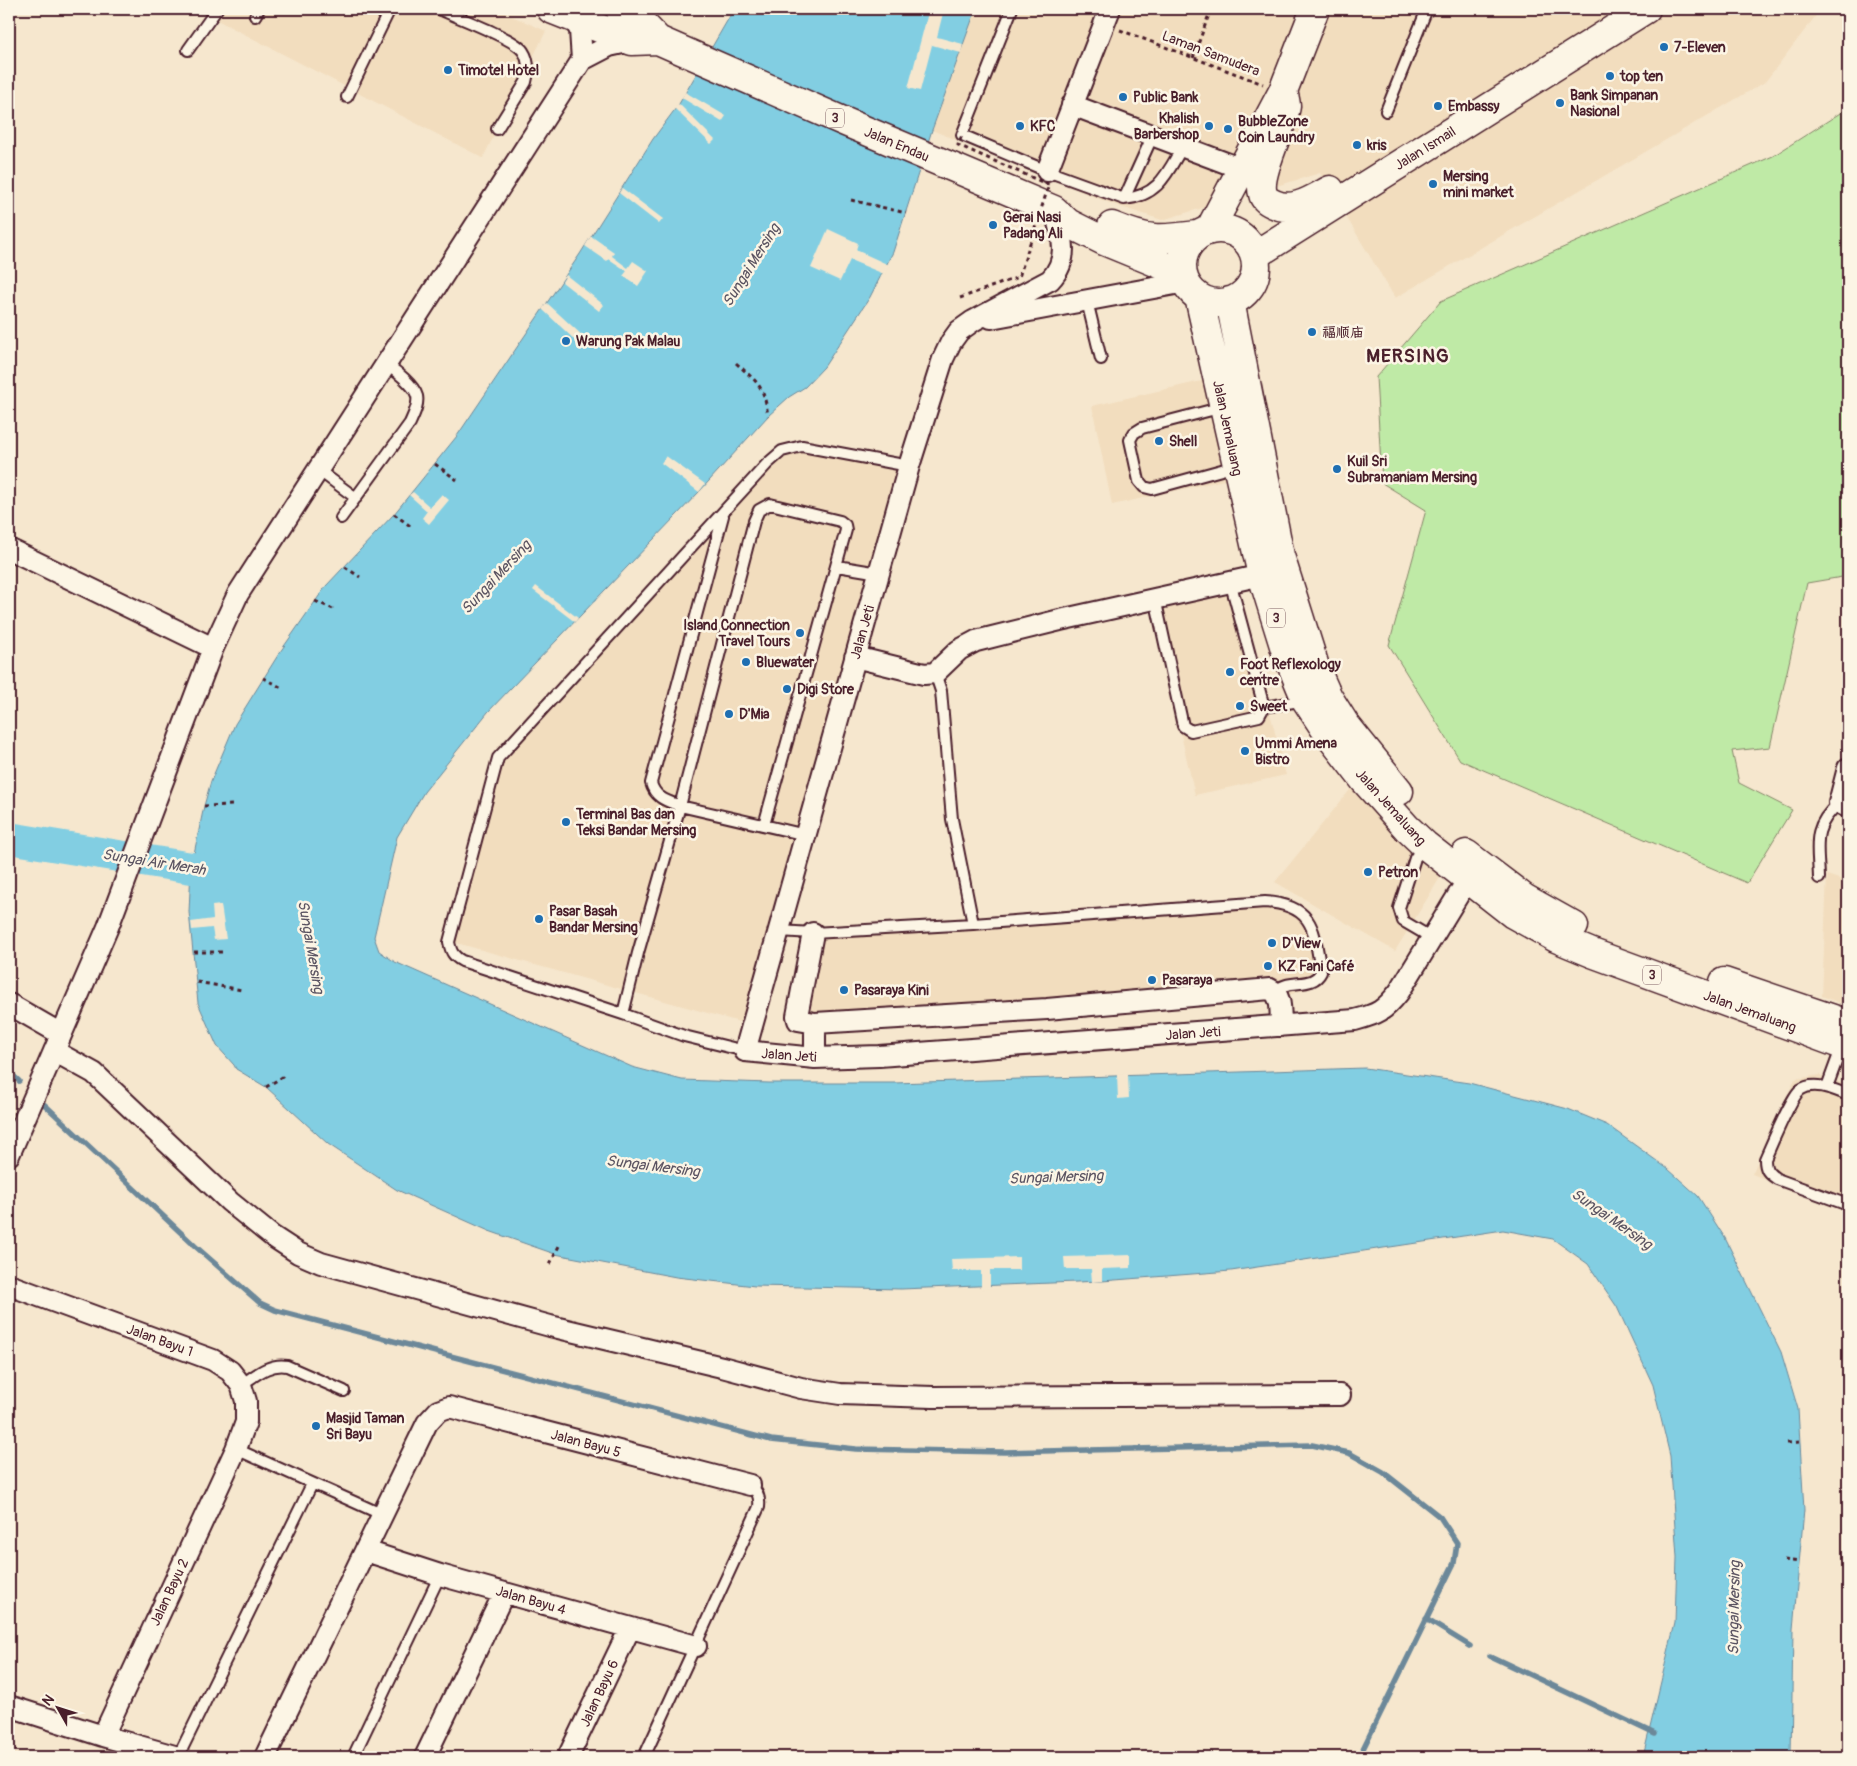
<svg xmlns="http://www.w3.org/2000/svg" width="1857" height="1766" font-family="Pangolin,'LXGW WenKai TC',sans-serif">
<style>
.built{fill:#f2ddbe}
.green{fill:#bfeaa6;stroke:#848468}
.water{fill:#82cee2;stroke:#6c8899}
.pier{fill:#f6e7ce}
.lines{fill:none;stroke-linecap:round;stroke-linejoin:round}
.stream{stroke:#6c8899;stroke-width:5.5}
.river{stroke:#82cee2;stroke-width:32}
.lane-casing{stroke:#4a1f2b;stroke-width:14}
.street-casing{stroke:#4a1f2b;stroke-width:24}
.secondary-casing{stroke:#4a1f2b;stroke-width:31}
.highway-casing{stroke:#4a1f2b;stroke-width:31}
.path{stroke:#4a1f2b;stroke-width:3;stroke-dasharray:4 4;stroke-linecap:butt}
.lane{stroke:#fcf5e5;stroke-width:10}
.street{stroke:#fcf5e5;stroke-width:20}
.secondary{stroke:#fcf5e5;stroke-width:28}
.highway{stroke:#fcf5e5;stroke-width:28}
.path-bridge{stroke:#4a1f2b;stroke-width:3;stroke-dasharray:4 4;stroke-linecap:butt}
.poi-dot{fill:#1f6fb2;stroke:#fcf5e5;stroke-width:2}
.labels{text-anchor:middle;stroke-width:5;stroke-linejoin:round;paint-order:stroke}
.shield{fill:#fcf5e5;stroke:#7f5f63;stroke-width:1}
.shield-label{font-size:12px;font-weight:bold;fill:#4a1f2b}
.poi-label{font-size:14px;font-weight:bold;fill:#4a1f2b;stroke:#fcf5e5;text-anchor:start}
.street-label{font-size:14px;fill:#4a1f2b;stroke:#fcf5e5}
.water-label{font-size:15px;font-style:italic;fill:#5b5462;stroke:#fcf5e5}
.district-label{font-size:19px;font-weight:bold;letter-spacing:1px;fill:#4a1f2b;stroke:#fcf5e5}
</style>
<rect width="100%" height="100%" fill="#f6e7ce"/>
<filter id="ink" filterUnits="userSpaceOnUse"><feTurbulence type="fractalNoise" baseFrequency=".02" numOctaves="2"/><feDisplacementMap in="SourceGraphic" scale="10" xChannelSelector="R" yChannelSelector="G"/><feConvolveMatrix kernelMatrix="1 2 1 2 8 2 1 2 1" color-interpolation-filters="sRGB"/></filter>
<g filter="url(#ink)">
<path class="built" d="M 224,9 L 496,9 L 546,31 L 483,158 L 217,20 Z
M 976,9 L 1821,9 L 1765,82 L 1395,298 L 1320,173 L 1162,220 L 1112,204 L 932,130 Z
M 1206,380 L 1228,479 L 1112,505 L 1092,406 Z
M 803,450 L 900,469 L 747,1024 L 453,942 L 503,760 L 768,469 L 782,457 Z
M 1237,586 L 1286,775 L 1195,795 L 1151,605 Z
M 1358,780 L 1446,868 L 1395,951 L 1275,882 Z
M 1827,875 L 1848,882 L 1848,1006 L 1822,996 Z
M 1269,896 L 1282,898 L 1308,912 L 1317,923 L 1327,972 L 1315,986 L 1286,996 L 807,1029 L 808,929 L 1056,914 Z
M 1820,1075 L 1848,1085 L 1848,1211 L 1752,1174 L 1795,1079 Z"/>
<path class="green" d="M 1848,108 L 1848,576 L 1807,583 L 1770,747 L 1732,751 L 1739,783 L 1792,810 L 1747,883 L 1460,760 L 1389,645 L 1426,510 L 1382,483 L 1376,377 L 1441,301 L 1773,156 Z"/>
<path class="water" d="M 734,9 L 976,9 L 932,130 L 893,252 L 870,297 L 824,367 L 805,387 L 789,397 L 768,416 L 699,492 L 488,712 L 424,792 L 397,837 L 374,937 L 379,951 L 395,962 L 632,1067 L 682,1080 L 769,1083 L 894,1083 L 1365,1068 L 1469,1083 L 1568,1109 L 1607,1125 L 1668,1169 L 1698,1196 L 1725,1238 L 1781,1352 L 1798,1409 L 1804,1510 L 1793,1629 L 1791,1757 L 1643,1757 L 1675,1623 L 1677,1557 L 1670,1456 L 1653,1385 L 1617,1307 L 1588,1264 L 1553,1239 L 1503,1230 L 1231,1271 L 1102,1281 L 901,1289 L 755,1286 L 676,1277 L 555,1254 L 489,1231 L 397,1190 L 328,1144 L 266,1087 L 236,1069 L 234,1065 L 217,1046 L 198,1003 L 189,912 L 191,868 L 204,806 L 211,781 L 235,724 L 280,652 L 326,586 L 394,514 L 457,436 L 580,254 L 653,139 L 679,104 Z"/>
<path class="pier" d="M 929,9 L 944,9 L 937,37 L 963,44 L 961,53 L 932,45 L 920,91 L 908,88 Z
M 685,92 L 726,116 L 722,122 L 682,98 Z
M 679,104 L 715,140 L 711,144 L 674,108 Z
M 622,188 L 663,219 L 659,224 L 619,193 Z
M 828,229 L 858,243 L 856,250 L 889,265 L 884,274 L 850,260 L 840,281 L 811,268 Z
M 591,236 L 614,252 L 612,256 L 628,268 L 633,261 L 648,271 L 638,286 L 623,276 L 627,271 L 609,259 L 607,261 L 585,246 Z
M 566,275 L 604,305 L 599,311 L 562,282 Z
M 547,303 L 584,337 L 578,343 L 542,309 Z
M 666,456 L 705,484 L 699,492 L 661,463 Z
M 413,492 L 430,507 L 442,494 L 449,500 L 429,524 L 422,518 L 427,511 L 409,495 Z
M 536,586 L 578,618 L 575,622 L 533,590 Z
M 221,905 L 226,939 L 214,940 L 212,928 L 192,930 L 191,922 L 213,919 L 212,906 Z
M 1128,1074 L 1129,1098 L 1118,1099 L 1117,1075 Z
M 1131,1255 L 1131,1268 L 1102,1269 L 1102,1281 L 1092,1282 L 1091,1269 L 1065,1269 L 1064,1257 Z
M 1019,1257 L 1019,1270 L 990,1270 L 990,1288 L 981,1289 L 981,1271 L 952,1271 L 951,1259 Z"/>
<g class="lines">
<path class="stream" d="M 9,1072 L 19,1081
M 45,1105 L 195,1246 L 260,1303 L 275,1310 L 771,1440 L 856,1449 L 1004,1452 L 1312,1445 L 1349,1453 L 1383,1472 L 1440,1517 L 1457,1543 L 1454,1563 L 1359,1757
M 1426,1619 L 1470,1646
M 1490,1656 L 1655,1734"/>
<path class="river" d="M 9,838 L 234,875"/>
<g class="lane-casing">
<path id="lane" d="M 439,9 C 456,17 514,38 523,51 C 529,60 529,71 526,82 L 497,129
M 1012,9 L 962,135 L 1047,171 L 1124,199 L 1153,135
M 255,16 L 259,9
M 188,50 L 217,9
M 347,97 L 390,9
M 1386,111 L 1427,9
M 1124,199 C 1159,196 1167,173 1183,146
M 1087,301 L 1101,359
M 1223,407 L 1142,428 L 1134,433 L 1130,440 L 1139,481 L 1144,487 L 1152,489 L 1236,466
M 317,469 L 356,498
M 723,516 L 651,783 C 655,798 667,801 680,806 L 806,835
M 341,518 L 410,423 C 413,416 419,405 417,396 C 414,385 396,371 387,365
M 837,566 L 879,573
M 1230,581 L 1264,707
M 1155,598 L 1183,726 L 1191,731 L 1259,716 L 1264,707
M 935,673 L 941,691 L 952,819 L 973,924
M 1264,707 L 1305,700
M 1425,845 L 1415,858 L 1399,908 L 1403,921 L 1432,938
M 1819,878 C 1818,844 1811,828 1839,803
M 779,931 L 813,933 L 973,924 L 1265,902 C 1315,905 1314,931 1321,972 C 1312,990 1288,977 1275,992
M 623,1014 L 462,961 C 453,956 451,952 449,942 L 498,758 L 767,464 L 782,451 L 802,446 L 909,466
M 745,1051 L 684,1036 L 623,1014 L 638,953 L 680,806 L 754,521 L 759,510 L 770,504 L 840,521 L 845,525 L 846,530 L 764,825
M 1827,1087 L 1842,1046
M 1848,1095 C 1835,1090 1814,1080 1800,1090 C 1791,1097 1771,1146 1765,1159 C 1765,1170 1768,1173 1777,1179 L 1848,1205
M 241,1385 C 256,1375 269,1363 287,1366 L 344,1391
M 236,1449 L 381,1514
M 178,1757 L 312,1484
M 353,1757 L 440,1575
M 644,1757 L 759,1507 C 760,1497 758,1492 750,1485"/>
</g>
<g class="street-casing">
<path id="street" d="M 572,17 L 580,30 L 582,60
M 1072,105 L 1242,169
M 1047,171 L 1110,9
M 1054,210 C 1062,235 1071,258 1050,280 L 973,321 L 959,331 L 951,342 L 943,359 L 909,466 L 745,1051 L 815,1058 L 879,1056 L 1355,1020 C 1378,1014 1384,1011 1399,992 L 1468,879
M 991,318 L 1186,282
M 9,549 L 213,648
M 855,657 L 924,674 L 935,673 L 959,650 L 976,641 L 1060,620 L 1262,575
M 1848,768 L 1839,803 L 1848,807
M 813,933 L 797,1016 L 798,1020 L 815,1023
M 9,1004 L 61,1034
M 54,1051 L 94,1073 L 230,1202 L 272,1236 L 298,1253 L 321,1263 L 550,1326 L 722,1367 L 801,1388 L 840,1394 L 933,1397 L 1340,1395
M 815,1058 L 815,1023 L 1047,1009 L 1270,989 C 1283,995 1280,1013 1281,1026
M 9,1155 L 108,927 L 213,648 L 238,594 L 582,60 L 609,46 L 632,41
M 9,1285 L 213,1360 L 230,1371 L 241,1385 L 246,1401 L 246,1422 L 236,1449 L 103,1736
M 366,1551 L 440,1575 L 696,1646
M 9,1706 L 103,1736 L 178,1757
M 265,1757 L 427,1423 L 438,1411 L 449,1407 L 750,1485
M 425,1757 L 504,1593
M 568,1757 L 630,1628"/>
</g>
<g class="secondary-casing">
<path id="secondary" d="M 1283,91 C 1284,96 1286,102 1286,106 C 1283,128 1256,174 1263,194 C 1264,199 1269,202 1274,204 C 1293,213 1313,199 1330,190
M 1210,229 L 1283,91 L 1315,9
M 1255,255 L 1646,9"/>
</g>
<g class="highway-casing">
<path id="highway" d="M 551,9 L 632,41 L 658,40
M 620,9 L 633,14 L 658,40 L 843,121 L 1054,210 L 1068,223 L 1104,241 L 1182,273
M 1112,226 C 1149,241 1159,240 1198,235
M1182 266a37 37 0 1 1 74 0a37 37 0 1 1-74 0Z
M 1199,297 L 1262,575 L 1285,649 L 1306,700 L 1329,735 L 1365,781 L 1407,828 L 1425,845 L 1513,914 L 1556,938 L 1592,953 L 1848,1047
M 1230,301 L 1280,556 L 1316,670 L 1328,697 L 1345,724 L 1399,791
M 1466,854 L 1524,898 L 1574,926
M 1724,982 L 1848,1024"/>
</g>
<path class="path" d="M 1120,30 L 1263,84
M 1193,58 L 1211,9
M 851,200 L 906,213
M 736,363 C 758,383 764,385 768,416
M 435,464 L 457,480
M 394,514 L 413,528
M 345,567 L 360,577
M 315,601 L 333,609
M 263,678 L 282,688
M 204,806 L 235,805
M 194,952 L 225,952
M 197,982 L 242,990
M 266,1087 L 284,1076
M 550,1264 L 560,1244
M 1787,1443 L 1800,1442
M 1784,1560 L 1799,1562"/>
<use href="#lane" class="lane"/>
<use href="#street" class="street"/>
<use href="#secondary" class="secondary"/>
<use href="#highway" class="highway"/>
<path class="path-bridge" d="M 960,298 L 1019,277 L 1049,185 L 958,145 L 962,135"/>
</g>
</g>
<g class="poi-dot">
<circle cx="1664" cy="47" r="5"/>
<circle cx="448" cy="70" r="5"/>
<circle cx="1610" cy="76" r="5"/>
<circle cx="1123" cy="97" r="5"/>
<circle cx="1560" cy="103" r="5"/>
<circle cx="1438" cy="106" r="5"/>
<circle cx="1020" cy="126" r="5"/>
<circle cx="1209" cy="126" r="5"/>
<circle cx="1228" cy="129" r="5"/>
<circle cx="1357" cy="145" r="5"/>
<circle cx="1433" cy="184" r="5"/>
<circle cx="993" cy="225" r="5"/>
<circle cx="1312" cy="332" r="5"/>
<circle cx="566" cy="341" r="5"/>
<circle cx="1159" cy="441" r="5"/>
<circle cx="1337" cy="469" r="5"/>
<circle cx="800" cy="633" r="5"/>
<circle cx="746" cy="662" r="5"/>
<circle cx="1230" cy="672" r="5"/>
<circle cx="787" cy="689" r="5"/>
<circle cx="1240" cy="706" r="5"/>
<circle cx="729" cy="714" r="5"/>
<circle cx="1245" cy="751" r="5"/>
<circle cx="566" cy="822" r="5"/>
<circle cx="1368" cy="872" r="5"/>
<circle cx="539" cy="919" r="5"/>
<circle cx="1272" cy="943" r="5"/>
<circle cx="1268" cy="966" r="5"/>
<circle cx="1152" cy="980" r="5"/>
<circle cx="844" cy="990" r="5"/>
<circle cx="316" cy="1426" r="5"/>
</g>
<g class="labels">
<g class="shield">
<rect x="826" y="108.5" width="18" height="19" rx="4"/>
<rect x="1267" y="608.5" width="18" height="19" rx="4"/>
<rect x="1643" y="965.5" width="18" height="19" rx="4"/>
</g>
<g class="shield-label">
<text x="835" y="122">3</text>
<text x="1276" y="622">3</text>
<text x="1652" y="979">3</text>
</g>
<g class="poi-label">
<text x="1674" y="52">7-Eleven</text>
<text x="458" y="75">Timotel Hotel</text>
<text x="1620" y="81">top ten</text>
<text x="1570" y="100">Bank Simpanan<tspan x="1570" dy="16">Nasional</tspan></text>
<text x="1133" y="102">Public Bank</text>
<text x="1448" y="111">Embassy</text>
<text x="1199" y="123" text-anchor="end">Khalish<tspan x="1199" dy="16">Barbershop</tspan></text>
<text x="1238" y="126">BubbleZone<tspan x="1238" dy="16">Coin Laundry</tspan></text>
<text x="1030" y="131">KFC</text>
<text x="1367" y="150">kris</text>
<text x="1443" y="181">Mersing<tspan x="1443" dy="16">mini market</tspan></text>
<text x="1003" y="222">Gerai Nasi<tspan x="1003" dy="16">Padang Ali</tspan></text>
<text x="1322" y="337">福顺庙</text>
<text x="576" y="346">Warung Pak Malau</text>
<text x="1169" y="446">Shell</text>
<text x="1347" y="466">Kuil Sri<tspan x="1347" dy="16">Subramaniam Mersing</tspan></text>
<text x="790" y="630" text-anchor="end">Island Connection<tspan x="790" dy="16">Travel Tours</tspan></text>
<text x="756" y="667">Bluewater</text>
<text x="1240" y="669">Foot Reflexology<tspan x="1240" dy="16">centre</tspan></text>
<text x="797" y="694">Digi Store</text>
<text x="1250" y="711">Sweet</text>
<text x="739" y="719">D'Mia</text>
<text x="1255" y="748">Ummi Amena<tspan x="1255" dy="16">Bistro</tspan></text>
<text x="576" y="819">Terminal Bas dan<tspan x="576" dy="16">Teksi Bandar Mersing</tspan></text>
<text x="1378" y="877">Petron</text>
<text x="549" y="916">Pasar Basah<tspan x="549" dy="16">Bandar Mersing</tspan></text>
<text x="1282" y="948">D'View</text>
<text x="1278" y="971">KZ Fani Café</text>
<text x="1162" y="985">Pasaraya</text>
<text x="854" y="995">Pasaraya Kini</text>
<text x="326" y="1423">Masjid Taman<tspan x="326" dy="16">Sri Bayu</tspan></text>
</g>
<g class="street-label">
<text transform="translate(1211 53) rotate(21)" y="5">Laman Samudera</text>
<text transform="translate(897 144) rotate(23)" y="5">Jalan Endau</text>
<text transform="translate(1425 148) rotate(-32)" y="5">Jalan Ismail</text>
<text transform="translate(1228 428) rotate(78)" y="5">Jalan Jemaluang</text>
<text transform="translate(862 632) rotate(-74)" y="5">Jalan Jeti</text>
<text transform="translate(1391 807) rotate(48)" y="5">Jalan Jemaluang</text>
<text transform="translate(1750 1011) rotate(20)" y="5">Jalan Jemaluang</text>
<text transform="translate(1193 1033) rotate(-4)" y="5">Jalan Jeti</text>
<text transform="translate(789 1055) rotate(4)" y="5">Jalan Jeti</text>
<text transform="translate(160 1340) rotate(20)" y="5">Jalan Bayu 1</text>
<text transform="translate(586 1443) rotate(15)" y="5">Jalan Bayu 5</text>
<text transform="translate(169 1592) rotate(-65)" y="5">Jalan Bayu 2</text>
<text transform="translate(531 1600) rotate(16)" y="5">Jalan Bayu 4</text>
<text transform="translate(599 1693) rotate(-65)" y="5">Jalan Bayu 6</text>
</g>
<g class="water-label">
<text transform="translate(751 265) rotate(-58)" y="5">Sungai Mersing</text>
<text transform="translate(496 577) rotate(-47)" y="5">Sungai Mersing</text>
<text transform="translate(154 862) rotate(9)" y="5">Sungai Air Merah</text>
<text transform="translate(311 947) rotate(80)" y="5">Sungai Mersing</text>
<text transform="translate(653 1166) rotate(7)" y="5">Sungai Mersing</text>
<text transform="translate(1056 1177) rotate(-2)" y="5">Sungai Mersing</text>
<text transform="translate(1612 1219) rotate(35)" y="5">Sungai Mersing</text>
<text transform="translate(1734 1608) rotate(-89)" y="5">Sungai Mersing</text>
</g>
<g class="district-label">
<text x="1408" y="362">MERSING</text>
</g>
</g>
<rect width="1857" height="1766" fill="none" stroke="#fcf5e5" stroke-width="30"/>
<rect x="15" y="15" width="1827" height="1736" fill="none" stroke="#4a1f2b" stroke-width="2" filter="url(#ink)"/>
<g transform="translate(58 1708) rotate(309)" stroke="#fcf5e5" stroke-width="4" paint-order="stroke">
<path d="M0-4L9 19L0 12L-9 19Z" fill="#4a1f2b"/>
<text y="-8" font-size="14" font-weight="bold" text-anchor="middle" fill="#4a1f2b">N</text>
</g>
</svg>
